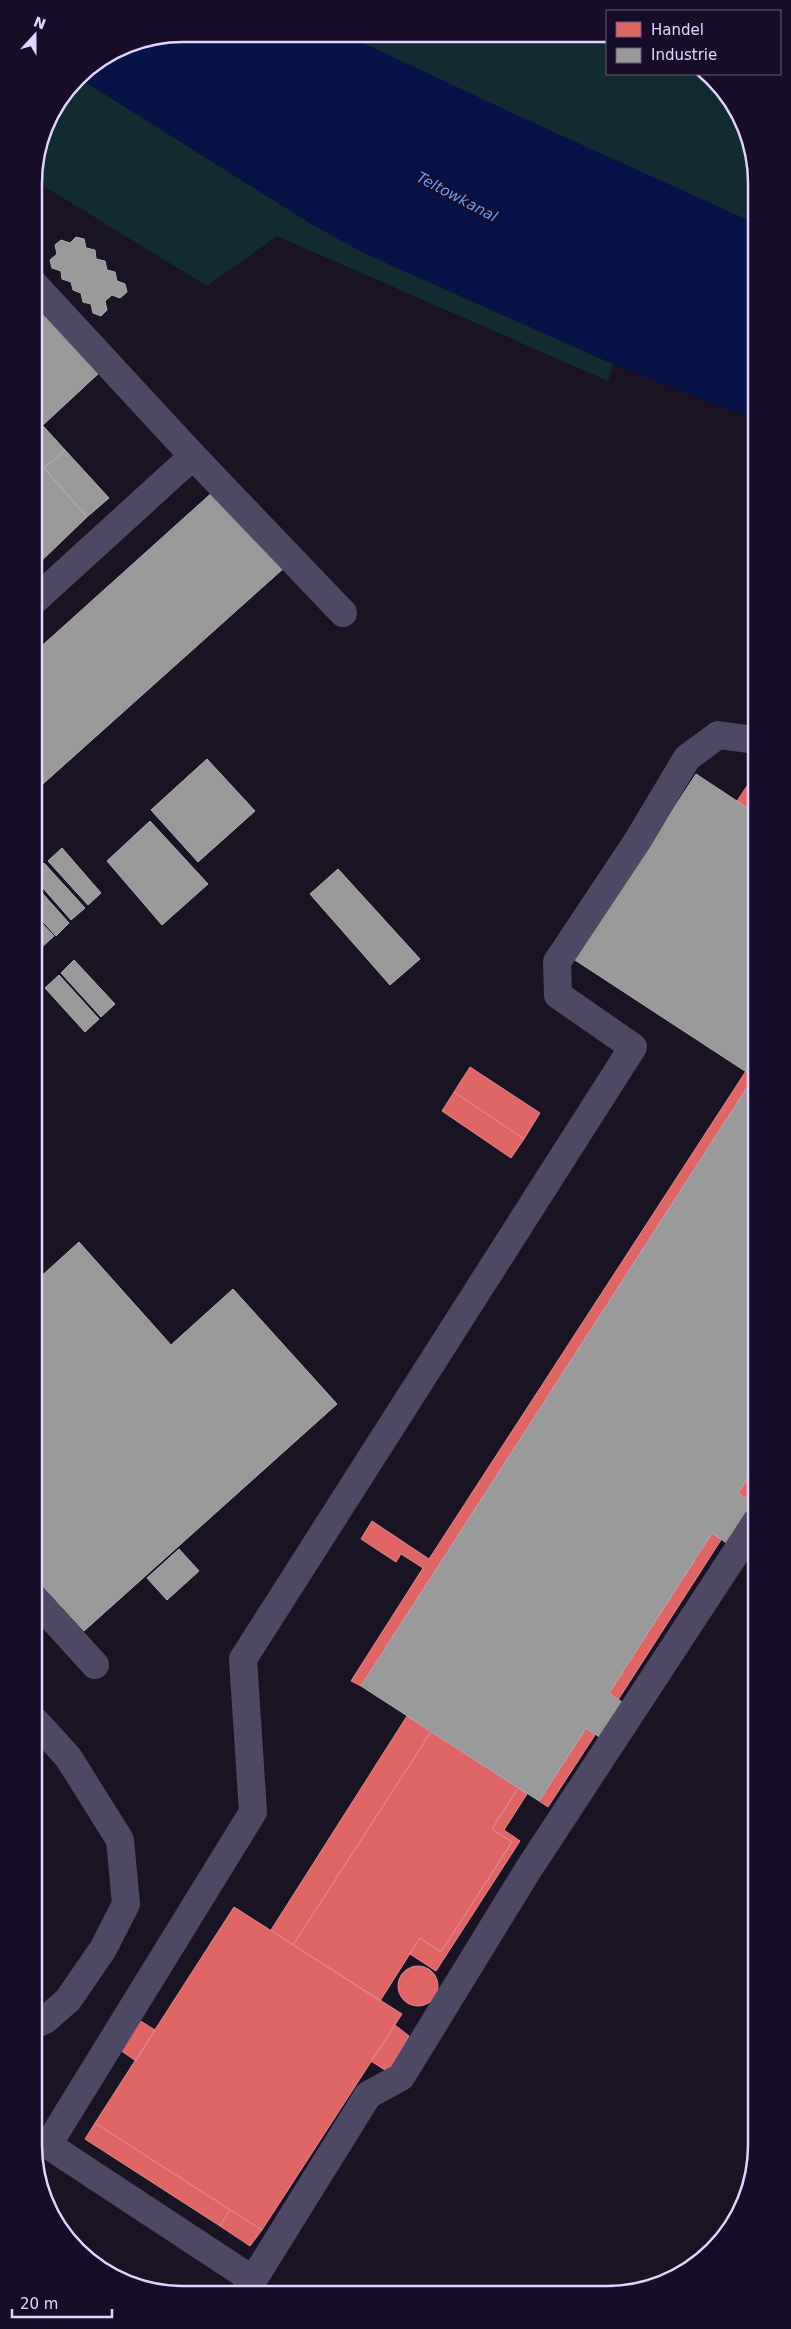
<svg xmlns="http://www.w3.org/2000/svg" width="791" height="2329" font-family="'DejaVu Sans',sans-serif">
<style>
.green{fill:#112b31}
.water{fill:#071346}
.shops{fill:#e06666;stroke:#e08794}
.industry{fill:#999;stroke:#afabb8}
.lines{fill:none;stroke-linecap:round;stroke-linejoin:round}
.minor{stroke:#4e4864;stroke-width:28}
.labels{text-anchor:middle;stroke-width:5;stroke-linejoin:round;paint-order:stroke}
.water-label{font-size:15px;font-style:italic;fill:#639eff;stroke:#170d29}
.rim{fill:none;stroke:#e1d5ff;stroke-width:2.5}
</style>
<rect width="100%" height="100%" fill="#191323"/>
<path class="green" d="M 346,35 L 607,37 L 607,74 L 709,75 L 737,109 L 754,154 L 754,223 L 516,115 Z
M 79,78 L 313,225 L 366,254 L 613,364 L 608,381 L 277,236 L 207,286 L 34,180 L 49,117 Z"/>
<path class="water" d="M 184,34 L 346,35 L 516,115 L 754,223 L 755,420 L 613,364 L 366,254 L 313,225 L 79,78 L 85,71 L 127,45 Z"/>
<path class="shops" d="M 755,774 L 755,813 L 737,801 Z
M 470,1067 L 540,1113 L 524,1139 L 454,1092 Z
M 746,1071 L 754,1077 L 361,1686 L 351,1681 L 423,1568 L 401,1554 L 396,1562 L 361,1539 L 372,1521 L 429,1559 Z
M 454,1092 L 524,1139 L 511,1158 L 442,1111 Z
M 756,1465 L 756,1486 L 747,1499 L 738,1493 Z
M 712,1533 L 721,1540 L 618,1700 L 609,1693 Z
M 407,1716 L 431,1732 L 293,1945 L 271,1930 Z
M 586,1728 L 595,1735 L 548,1807 L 539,1801 Z
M 431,1732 L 518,1788 L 492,1829 L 512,1842 L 441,1952 L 420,1938 L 380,2001 L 293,1945 Z
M 518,1788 L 527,1794 L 504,1830 L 520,1841 L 436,1971 L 410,1954 L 420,1938 L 441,1952 L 512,1842 L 492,1829 Z
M 234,1907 L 402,2014 L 262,2230 L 95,2123 Z
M398 1986a20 20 0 1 1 40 0a20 20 0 1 1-40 0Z
M 139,2020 L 155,2030 L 136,2061 L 120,2050 Z
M 395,2025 L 409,2036 L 388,2072 L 371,2061 Z
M 95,2123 L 230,2210 L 220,2226 L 85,2139 Z
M 230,2210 L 262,2230 L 250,2246 L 220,2226 Z"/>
<path class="industry" d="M 76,237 L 84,239 L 86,248 L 95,250 L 96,259 L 105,261 L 107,270 L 115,272 L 117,281 L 125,284 L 127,292 L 120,298 L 112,295 L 105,301 L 107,310 L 101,316 L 93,313 L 91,304 L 83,302 L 81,293 L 73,290 L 71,282 L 62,279 L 61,271 L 52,268 L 50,260 L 57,254 L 55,245 L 61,240 L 70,243 Z
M 34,301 L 99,373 L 43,425 L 34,416 Z
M 34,416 L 65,450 L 34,477 Z
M 65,450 L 109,498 L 87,517 L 44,468 Z
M 44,468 L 87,517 L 35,567 L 34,477 Z
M 215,490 L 284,568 L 35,791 L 35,652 Z
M 207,759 L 255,811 L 198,862 L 151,810 Z
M 696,774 L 755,813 L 756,1465 L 738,1493 L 755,1504 L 728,1544 L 712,1533 L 609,1693 L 625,1704 L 601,1738 L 586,1728 L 539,1801 L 361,1686 L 754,1077 L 575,960 Z
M 150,821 L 208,884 L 162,925 L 107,861 Z
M 62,848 L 101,893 L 88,905 L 48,861 Z
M 44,863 L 85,908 L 71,920 L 35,879 L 35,872 Z
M 338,869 L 420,959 L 390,985 L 310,894 Z
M 35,885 L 69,923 L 56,936 L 35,913 Z
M 35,916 L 54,936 L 40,949 L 35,944 Z
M 74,960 L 115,1004 L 101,1017 L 61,973 Z
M 59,975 L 99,1019 L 85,1032 L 45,988 Z
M 79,1242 L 171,1345 L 233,1289 L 337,1404 L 84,1631 L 36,1579 L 36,1281 Z
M 179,1549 L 199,1571 L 167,1600 L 147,1578 Z"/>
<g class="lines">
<path class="minor" d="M 34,284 L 193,456 L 343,613
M 35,600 L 193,456
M 36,1600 L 95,1665
M 36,1722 L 68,1757 L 120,1840 L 126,1904 L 103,1949 L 68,2000 L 45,2020 L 36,2024
M 253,2280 L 368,2095 L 401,2077 L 528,1870 L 756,1522
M 245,2292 L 253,2280 L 48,2145 L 253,1812 L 243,1659 L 633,1047 L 558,995 L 557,962 L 638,840 L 687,758 L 718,735 L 755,740"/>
</g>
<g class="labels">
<g class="water-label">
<text transform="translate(457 197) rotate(28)" y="5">Teltowkanal</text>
</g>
</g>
<path d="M0 0H791V2329H0ZM183 42H607A141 141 0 0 1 748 183V2145A141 141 0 0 1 607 2286H183A141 141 0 0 1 42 2145V183A141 141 0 0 1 183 42Z" fill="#170d29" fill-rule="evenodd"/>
<path class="rim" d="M183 42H607A141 141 0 0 1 748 183V2145A141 141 0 0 1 607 2286H183A141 141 0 0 1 42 2145V183A141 141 0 0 1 183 42Z"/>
<rect x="606" y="10" width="175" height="65" fill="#170d29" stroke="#685d7f"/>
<rect x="616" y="22" width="25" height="15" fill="#e06666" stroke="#685d7f"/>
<text x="651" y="35" font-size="15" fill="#e1d5ff">Handel</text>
<rect x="616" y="48" width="25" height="15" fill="#999999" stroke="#685d7f"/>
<text x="651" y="60" font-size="15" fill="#e1d5ff">Industrie</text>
<g transform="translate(35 35) rotate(21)" stroke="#170d29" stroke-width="4" paint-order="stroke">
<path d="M0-4L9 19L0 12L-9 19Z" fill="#e1d5ff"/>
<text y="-8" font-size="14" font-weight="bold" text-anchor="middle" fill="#e1d5ff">N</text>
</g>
<path d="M12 2309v8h100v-8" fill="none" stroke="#e1d5ff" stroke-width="2.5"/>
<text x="20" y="2309" font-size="15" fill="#e1d5ff" stroke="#170d29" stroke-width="4" paint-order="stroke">20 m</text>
</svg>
